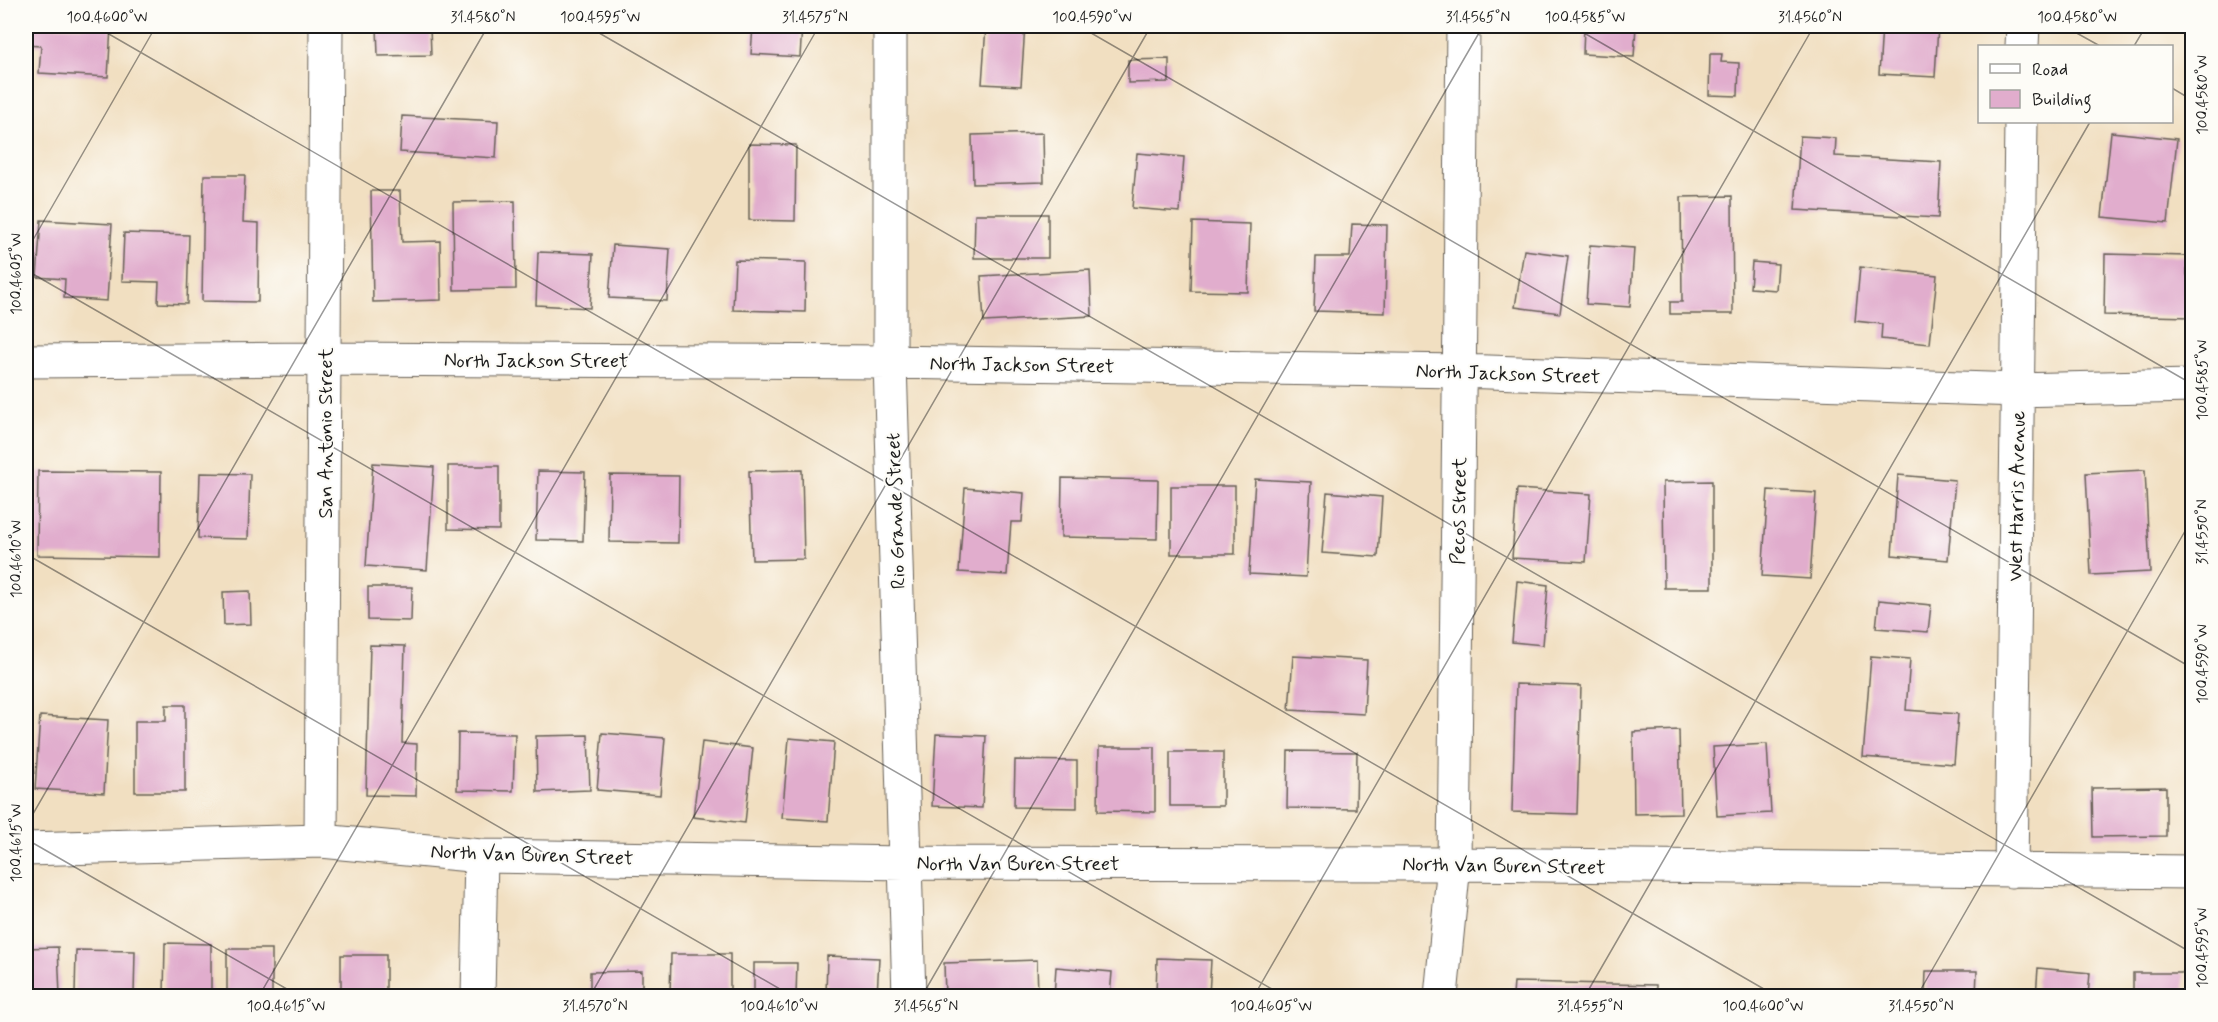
<svg xmlns="http://www.w3.org/2000/svg" width="2218" height="1022" font-family="Mynerve,sans-serif">
<style>
.building{fill:#e1adcd}
.lines{fill:none;stroke-linecap:round;stroke-linejoin:round}
.minor-casing{stroke:#676056;stroke-width:35}
.minor{stroke:#fff;stroke-width:33}
.ticks{fill:none;stroke:#1c1c1c;stroke-width:1.5;stroke-opacity:0.45}
.labels{text-anchor:middle;stroke-width:4.5;stroke-linejoin:round;paint-order:stroke}
.street-label{font-size:20px;fill:#1c1c1c;stroke:#fdfcf7}
.neatline{fill:none;stroke:#1c1c1c;stroke-width:2}
.ticks-label{font-size:15px;text-anchor:middle;fill:#1c1c1c}
</style>
<rect width="100%" height="100%" fill="#fdfcf7"/>
<filter id="ink" filterUnits="userSpaceOnUse"><feTurbulence type="fractalNoise" baseFrequency=".0167" numOctaves="2"/><feDisplacementMap in="SourceGraphic" scale="12" xChannelSelector="R" yChannelSelector="G"/><feConvolveMatrix kernelMatrix="1 2 1 2 8 2 1 2 1" color-interpolation-filters="sRGB"/></filter>
<filter id="wash" filterUnits="userSpaceOnUse"><feTurbulence type="fractalNoise" baseFrequency=".008" numOctaves="4" result="noise"/><feDisplacementMap in="SourceGraphic" scale="24" xChannelSelector="R" yChannelSelector="G"/><feGaussianBlur stdDeviation="1.35" result="paint"/><feColorMatrix in="noise" values="0 0 0 0 0 0 0 0 0 0 0 0 0 0 0 0 0 1.4 0 .05"/><feComposite in="paint" operator="in"/></filter>
<g filter="url(#wash)">
<rect width="100%" height="100%" fill="#f1dfc1"/>
<g id="blocks">
<path class="building" d="M 26,26 L 111,27 L 108,77 L 39,73 L 41,46 L 26,45 Z
M 377,26 L 430,26 L 431,55 L 378,56 Z
M 753,26 L 802,26 L 800,57 L 751,54 Z
M 986,26 L 1025,26 L 1021,86 L 982,84 Z
M 1584,26 L 1636,26 L 1634,57 L 1583,54 Z
M 1882,26 L 1938,26 L 1935,77 L 1879,74 Z
M 1710,54 L 1722,54 L 1721,62 L 1739,63 L 1738,96 L 1709,95 Z
M 1169,59 L 1169,82 L 1128,83 L 1128,60 Z
M 402,116 L 498,121 L 496,158 L 400,152 Z
M 2111,132 L 2177,139 L 2168,223 L 2102,217 Z
M 1043,133 L 1044,182 L 973,184 L 972,135 Z
M 1800,136 L 1836,138 L 1835,156 L 1941,162 L 1938,218 L 1795,210 Z
M 749,144 L 796,145 L 795,221 L 749,220 Z
M 1137,153 L 1184,157 L 1180,212 L 1132,208 Z
M 204,175 L 245,175 L 243,222 L 259,223 L 258,302 L 202,301 Z
M 371,191 L 400,191 L 402,242 L 440,241 L 441,300 L 373,302 Z
M 1732,196 L 1733,314 L 1670,314 L 1670,302 L 1682,302 L 1681,197 Z
M 515,201 L 516,289 L 454,290 L 453,202 Z
M 975,214 L 1048,214 L 1048,258 L 974,258 Z
M 41,220 L 112,224 L 107,301 L 64,298 L 65,279 L 37,277 Z
M 1193,222 L 1250,224 L 1248,292 L 1191,291 Z
M 1352,224 L 1387,225 L 1385,313 L 1314,311 L 1316,257 L 1350,257 Z
M 124,233 L 189,235 L 187,304 L 158,303 L 159,282 L 122,281 Z
M 613,245 L 670,249 L 667,301 L 609,298 Z
M 1590,245 L 1634,248 L 1630,307 L 1586,304 Z
M 1524,250 L 1568,256 L 1560,313 L 1515,307 Z
M 538,252 L 593,254 L 590,308 L 536,305 Z
M 2105,254 L 2187,256 L 2187,275 L 2192,276 L 2192,317 L 2104,315 Z
M 735,260 L 806,262 L 805,312 L 733,310 Z
M 1752,262 L 1778,264 L 1776,290 L 1750,288 Z
M 1860,267 L 1937,275 L 1930,344 L 1881,339 L 1882,324 L 1855,321 Z
M 1090,270 L 1092,316 L 984,322 L 981,276 Z
M 373,463 L 434,467 L 427,570 L 366,566 Z
M 448,466 L 499,466 L 499,530 L 448,529 Z
M 802,470 L 804,559 L 752,560 L 749,471 Z
M 2145,470 L 2150,572 L 2091,575 L 2086,473 Z
M 38,471 L 161,472 L 160,557 L 37,555 Z
M 538,471 L 585,472 L 583,541 L 536,540 Z
M 200,473 L 250,474 L 248,539 L 198,538 Z
M 610,475 L 679,476 L 678,543 L 609,542 Z
M 1898,475 L 1955,480 L 1948,560 L 1892,555 Z
M 1062,478 L 1158,480 L 1157,539 L 1061,537 Z
M 1255,479 L 1311,482 L 1306,577 L 1249,574 Z
M 1712,481 L 1712,588 L 1664,588 L 1663,482 Z
M 1171,486 L 1235,486 L 1235,554 L 1171,554 Z
M 965,488 L 1024,493 L 1022,522 L 1011,522 L 1007,575 L 959,572 Z
M 1517,489 L 1591,494 L 1586,562 L 1512,558 Z
M 1768,490 L 1816,493 L 1810,579 L 1762,576 Z
M 1327,492 L 1382,497 L 1378,557 L 1322,553 Z
M 1517,581 L 1548,585 L 1543,645 L 1512,642 Z
M 368,587 L 412,587 L 411,621 L 368,620 Z
M 250,591 L 251,624 L 224,625 L 223,592 Z
M 1879,600 L 1931,605 L 1928,632 L 1876,628 Z
M 370,645 L 405,646 L 402,743 L 417,744 L 416,796 L 366,795 Z
M 1293,656 L 1367,660 L 1364,714 L 1289,710 Z
M 1871,656 L 1910,659 L 1906,710 L 1958,714 L 1954,764 L 1863,757 Z
M 1516,684 L 1581,686 L 1577,814 L 1512,812 Z
M 166,705 L 185,705 L 185,792 L 135,792 L 135,721 L 166,721 Z
M 40,716 L 108,720 L 104,793 L 35,789 Z
M 1679,730 L 1681,813 L 1634,814 L 1633,732 Z
M 458,733 L 515,734 L 513,791 L 457,790 Z
M 602,733 L 665,738 L 660,795 L 597,790 Z
M 936,734 L 986,736 L 982,808 L 932,806 Z
M 588,735 L 590,790 L 537,792 L 536,736 Z
M 789,738 L 834,742 L 828,821 L 782,818 Z
M 702,742 L 753,748 L 745,823 L 693,817 Z
M 1767,744 L 1771,813 L 1717,816 L 1713,747 Z
M 1099,747 L 1155,747 L 1155,812 L 1098,811 Z
M 1288,751 L 1357,752 L 1356,809 L 1287,808 Z
M 1170,752 L 1223,752 L 1223,806 L 1170,806 Z
M 1015,760 L 1077,761 L 1077,808 L 1014,807 Z
M 2166,787 L 2166,836 L 2093,837 L 2092,788 Z
M 165,943 L 211,944 L 211,996 L 164,996 Z
M 58,947 L 60,996 L 26,996 L 26,948 Z
M 227,949 L 272,949 L 272,996 L 227,996 Z
M 76,950 L 135,951 L 134,996 L 75,995 Z
M 671,954 L 730,954 L 730,996 L 670,996 Z
M 341,955 L 386,955 L 386,996 L 341,996 Z
M 827,956 L 879,958 L 877,996 L 826,996 Z
M 1157,958 L 1211,960 L 1209,996 L 1156,996 Z
M 1037,960 L 1038,996 L 945,996 L 944,963 Z
M 754,963 L 797,963 L 796,996 L 754,996 Z
M 1056,967 L 1112,972 L 1110,996 L 1054,996 Z
M 2038,968 L 2090,973 L 2088,996 L 2036,996 Z
M 642,971 L 642,996 L 590,996 L 590,972 Z
M 1926,971 L 1977,971 L 1976,996 L 1925,996 Z
M 2133,973 L 2184,973 L 2184,996 L 2133,996 Z
M 1514,982 L 1656,985 L 1656,996 L 1513,996 Z"/>
</g>
</g>
<g filter="url(#ink)">
<use href="#blocks" fill-opacity="0" stroke="#676056" stroke-width="1.5"/>
<g class="lines">
<g class="minor-casing">
<path id="minor" d="M 890,26 L 890,362 L 909,996
M 2022,46 L 2023,26
M 26,361 L 325,359 L 890,362 L 1460,371 L 2018,390 L 2192,386
M 321,841 L 326,26
M 26,849 L 321,841 L 481,856 L 904,863 L 1454,864 L 2192,872
M 2011,871 L 2021,122
M 478,996 L 481,856
M 1441,996 L 1454,864 L 1463,26"/>
</g>
<use href="#minor" class="minor"/>
</g>
</g>
<path class="ticks" d="M 95,26 L 1776,996M 587,26 L 2192,953M 1079,26 L 2192,668M 1572,26 L 2192,384M 2064,26 L 2100,46M 2134,46 L 2146,26M 2172,88 L 2192,100M 26,252 L 156,26M 26,270 L 1284,996M 26,554 L 792,996M 26,826 L 488,26M 26,839 L 299,996M 259,996 L 819,26M 590,996 L 1151,26M 922,996 L 1483,26M 1254,996 L 1814,26M 1585,996 L 2090,122M 1917,996 L 2192,519"/>
<g class="labels">
<g class="street-label">
<text x="536" y="367">North Jackson Street</text>
<text transform="translate(1022 364) rotate(1)" y="7">North Jackson Street</text>
<text transform="translate(1508 373) rotate(2)" y="7">North Jackson Street</text>
<text transform="translate(325 433) rotate(-90)" y="7">San Antonio Street</text>
<text transform="translate(2016 496) rotate(-89)" y="7">West Harris Avenue</text>
<text transform="translate(895 511) rotate(-92)" y="7">Rio Grande Street</text>
<text transform="translate(1458 511) rotate(-89)" y="7">Pecos Street</text>
<text transform="translate(532 854) rotate(2)" y="7">North Van Buren Street</text>
<text x="1018" y="870">North Van Buren Street</text>
<text transform="translate(1504 865) rotate(1)" y="7">North Van Buren Street</text>
</g>
</g>
<rect width="2218" height="1022" fill="none" stroke="#fdfcf7" stroke-width="66"/>
<rect x="1978" y="45" width="195" height="78" fill="#fdfcf7" stroke="#a3a29f" stroke-width="1.5"/>
<rect x="1990" y="64" width="30" height="9" fill="#ffffff" stroke="#a3a29f" stroke-width="1.5"/>
<text x="2032" y="75" font-size="18" fill="#1c1c1c">Road</text>
<rect x="1990" y="90" width="30" height="18" fill="#e1adcd" stroke="#a3a29f" stroke-width="1.5"/>
<text x="2032" y="105" font-size="18" fill="#1c1c1c">Building</text>
<rect x="33" y="33" width="2152" height="956" class="neatline"/>
<g class="ticks-label">
<text x="107" y="22">100.4600°W</text>
<text x="483" y="22">31.4580°N</text>
<text x="600" y="22">100.4595°W</text>
<text x="815" y="22">31.4575°N</text>
<text x="1092" y="22">100.4590°W</text>
<text x="1478" y="22">31.4565°N</text>
<text x="1585" y="22">100.4585°W</text>
<text x="1810" y="22">31.4560°N</text>
<text x="2077" y="22">100.4580°W</text>
<text transform="translate(2202 95) rotate(-90)" y="5">100.4580°W</text>
<text transform="translate(16 274) rotate(-90)" y="5">100.4605°W</text>
<text transform="translate(2202 380) rotate(-90)" y="5">100.4585°W</text>
<text transform="translate(2202 532) rotate(-90)" y="5">31.4550°N</text>
<text transform="translate(16 559) rotate(-90)" y="5">100.4610°W</text>
<text transform="translate(2202 664) rotate(-90)" y="5">100.4590°W</text>
<text transform="translate(16 843) rotate(-90)" y="5">100.4615°W</text>
<text transform="translate(2202 948) rotate(-90)" y="5">100.4595°W</text>
<text x="286" y="1011">100.4615°W</text>
<text x="595" y="1011">31.4570°N</text>
<text x="779" y="1011">100.4610°W</text>
<text x="926" y="1011">31.4565°N</text>
<text x="1271" y="1011">100.4605°W</text>
<text x="1590" y="1011">31.4555°N</text>
<text x="1763" y="1011">100.4600°W</text>
<text x="1921" y="1011">31.4550°N</text>
</g>
</svg>
